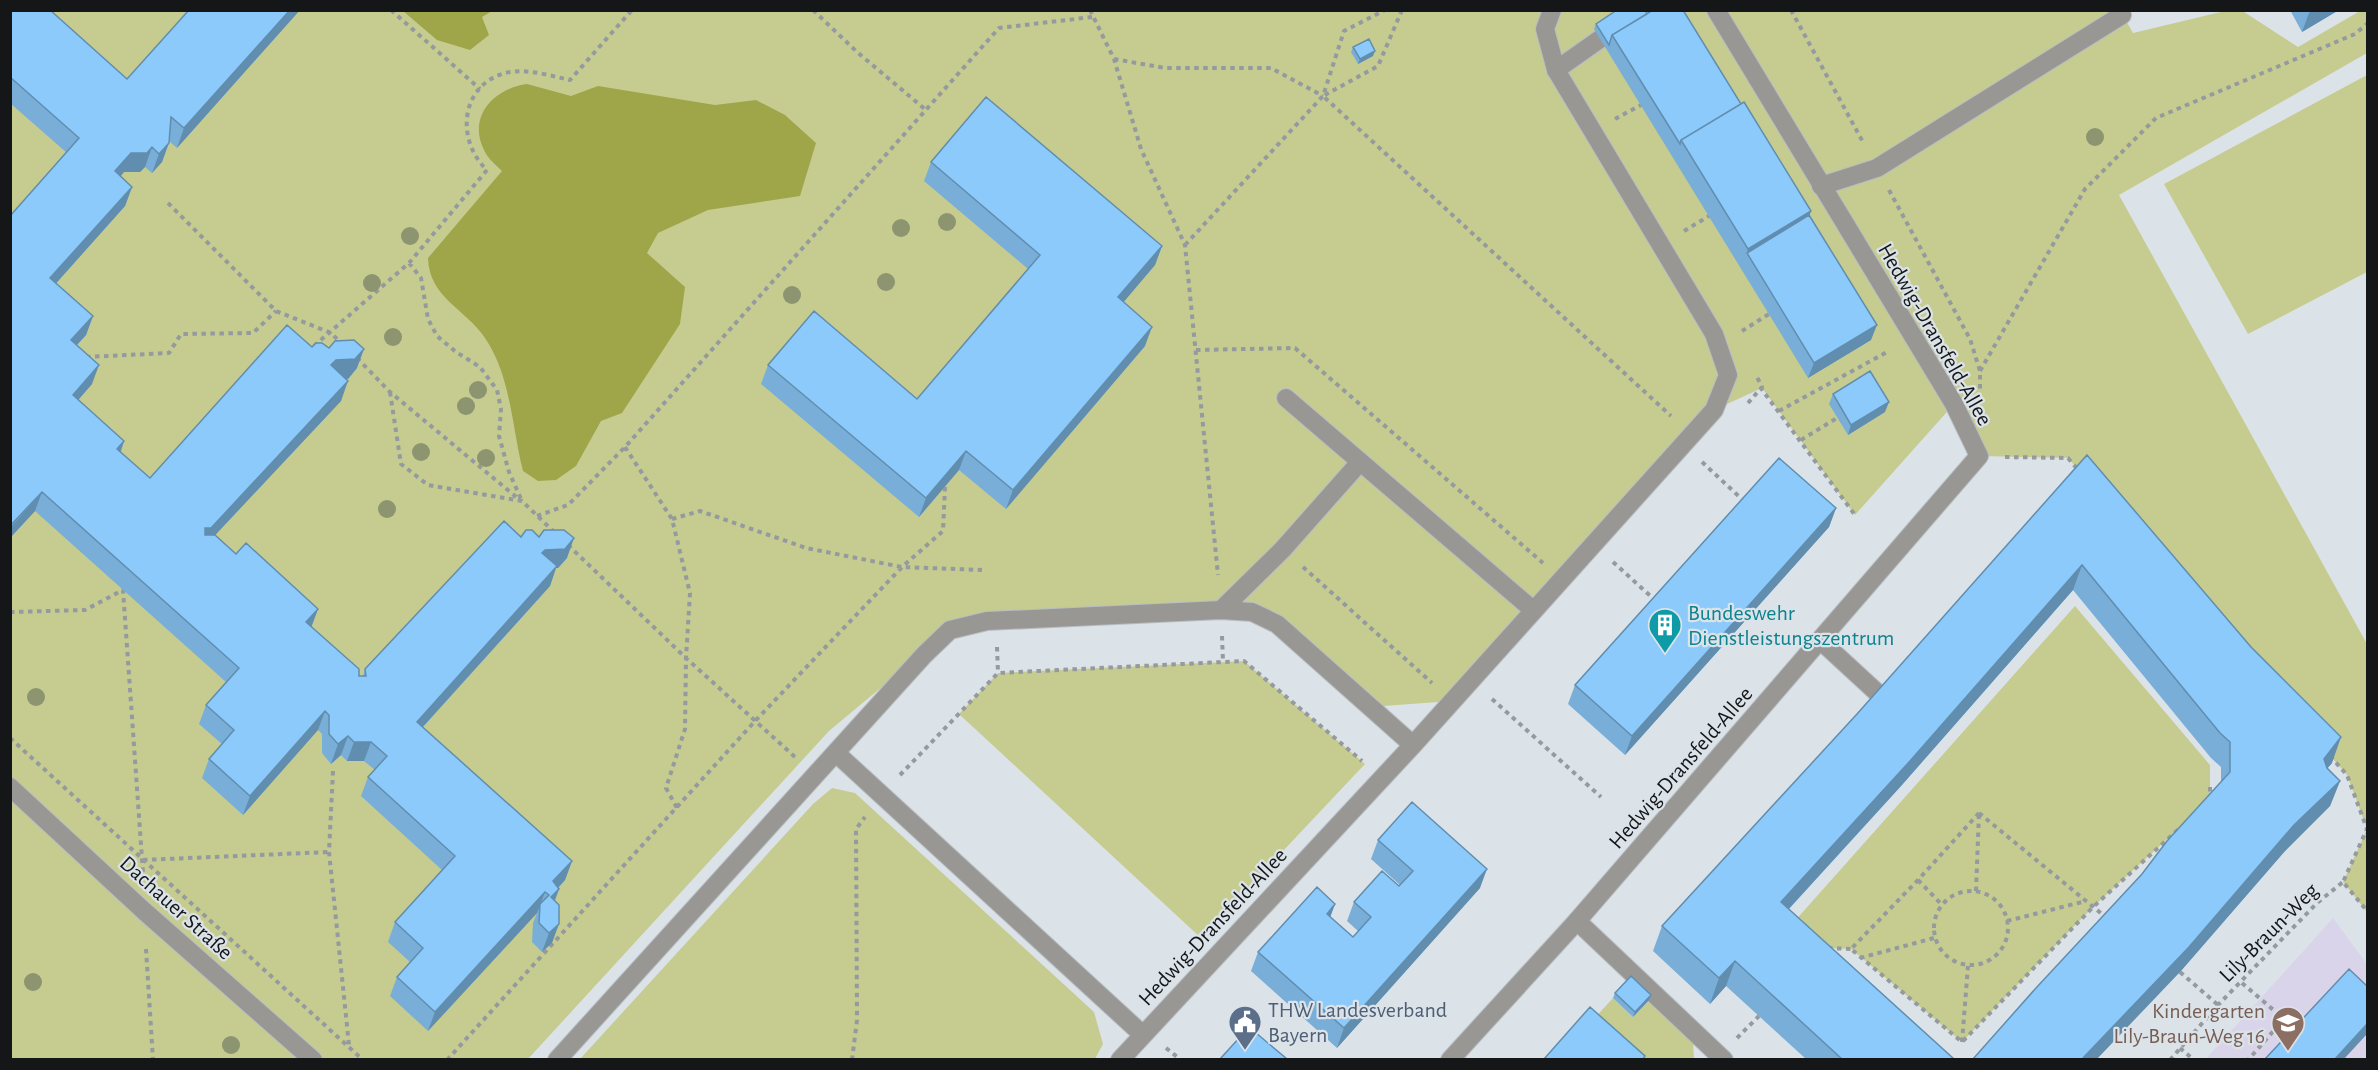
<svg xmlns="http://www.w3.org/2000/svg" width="2378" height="1070" font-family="'Alegreya Sans',sans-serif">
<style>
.education{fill:#dad4ea}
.green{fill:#c6cc8f}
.forest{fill:#9fa64a}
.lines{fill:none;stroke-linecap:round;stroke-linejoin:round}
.lane-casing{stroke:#b7bec3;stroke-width:20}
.street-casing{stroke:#b7bec3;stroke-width:20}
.path{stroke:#949a9e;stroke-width:4;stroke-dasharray:4.5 4.5;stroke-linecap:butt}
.lane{stroke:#999794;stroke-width:18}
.street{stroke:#999794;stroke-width:18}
.tree{fill:#8d9470}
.wall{fill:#78aed7}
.shaded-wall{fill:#618daf}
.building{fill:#8bcafa;stroke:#618daf;stroke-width:1.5}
.labels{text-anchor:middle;stroke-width:4.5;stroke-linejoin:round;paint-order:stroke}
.street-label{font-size:22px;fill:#141618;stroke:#dbe3e9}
.culture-label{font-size:22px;fill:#0d838f;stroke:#dbe3e9;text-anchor:start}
.service-label{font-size:22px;fill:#4e5e75;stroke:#dbe3e9;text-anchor:start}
.education-label{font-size:22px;fill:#785e54;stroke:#dbe3e9;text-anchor:end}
</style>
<rect width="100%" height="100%" fill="#dbe3e9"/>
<path class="education" d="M 2333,918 L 2367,964 L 2367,1059 L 2205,1060 Z"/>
<path class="green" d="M 2120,10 L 2133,33 L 2225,11 L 2241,10 L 2298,47 L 2360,11 L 2367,11 L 2367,53 L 2119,195 L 2367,644 L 2367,912 L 2343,882 L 2367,829 L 2347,775 L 2068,458 L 1979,456 L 1954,404 L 1855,515 L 1762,388 L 1714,410 L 1452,701 L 1370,707 L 1252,612 L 950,630 L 829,731 L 528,1059 L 11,1059 L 10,11 Z
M 2367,75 L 2367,272 L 2248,334 L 2164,184 Z
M 2075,606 L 2210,765 L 2210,800 L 2093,907 L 1962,1042 L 1851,949 L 1825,948 L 1793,923 Z
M 1244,661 L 1365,764 L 1201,938 L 959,714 L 998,673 Z
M 832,788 L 855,793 L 1094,1012 L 1103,1044 L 1095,1059 L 580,1059 L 813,804 Z
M 1613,998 L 1633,1017 L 1649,1000 L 1693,1041 L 1694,1059 L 1611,1059 L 1581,1033 Z"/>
<path class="forest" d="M 403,11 L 492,11 L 482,17 L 489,35 L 470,50 L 437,40 Z
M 527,84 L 571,96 L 598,86 L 715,105 L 756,100 L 785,115 L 816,143 L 800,196 L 708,210 L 658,233 L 647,253 L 685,287 L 680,324 L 622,413 L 601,421 L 576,466 L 556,480 L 538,481 L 523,471 C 512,428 511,376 485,338 C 466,309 429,298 428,258 L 502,171 C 495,164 488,159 484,150 C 467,116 495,88 527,84 Z"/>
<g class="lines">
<g class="lane-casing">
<path id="lane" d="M 1556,70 L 1600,39
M 1821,186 L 1877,168 L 2122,15
M 1286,398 L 1533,610
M 1221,610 L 1283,549 L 1360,462
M 1821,641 L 1884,699
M 1577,921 L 1724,1060"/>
</g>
<g class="street-casing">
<path id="street" d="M 836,753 L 1143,1035
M 10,787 L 144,911 L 313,1060
M 557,1060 L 924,655 L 950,630 L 987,621 L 1221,610 L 1252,612 L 1277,624 L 1413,745
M 1120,1060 L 1413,745 L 1714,410 L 1728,375 L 1714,334 L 1556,70 L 1545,29 L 1552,10
M 1450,1060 L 1577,921 L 1979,456 L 1954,404 L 1716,10"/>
</g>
<path class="path" d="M 391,10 L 480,89
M 813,10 L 857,52 L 926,110
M 1090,10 L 1114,59 L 1141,149 L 1185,245 L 1218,575
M 1402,10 L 1378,66 L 1323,96 L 1671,416
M 1791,10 L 1864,144
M 1114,59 L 1165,68 L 1271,68 L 1323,96
M 1615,119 L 1641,105
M 1889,190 L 1970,339 L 1980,371 L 1980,392
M 168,203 L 276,311 L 331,333 L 341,343
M 1684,231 L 1709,216
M 1185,245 L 1323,96 L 1344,31 L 1385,10
M 409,263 L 421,278 L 428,319 L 437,336 L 456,352 L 480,367 L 497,390 L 501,409 L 499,436 L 509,472 L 521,499
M 1742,331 L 1769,314
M 314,346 L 409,263 L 487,170 C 454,139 461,81 510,72 C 530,69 551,76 570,80 L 632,10
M 1196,350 L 1295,348 L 1543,563
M 86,357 L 169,353 L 181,334 L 253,333 L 276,311
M 357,358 L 390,392 L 521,501
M 1980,371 L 2085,189 L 2156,118 L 2355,34 L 2368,23
M 1760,387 L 1855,515
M 390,392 L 401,464 L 428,485 L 522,501 L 554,532
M 1748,403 L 1762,387 L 1756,375
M 1779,411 L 1889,351
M 1801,440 L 1837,418
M 625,447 L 672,519 L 690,593 L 686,658 L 685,729 L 666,788 L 677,808
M 2005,457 L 2068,458 L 2079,471
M 1702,462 L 1745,502
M 537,516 L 568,505 L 625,447 L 999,28 L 1092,17
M 672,519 L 700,511 L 806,548 L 902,567 L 982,570
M 568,545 L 686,658 L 795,757
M 1613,562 L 1656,601
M 1303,567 L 1432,683
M 10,612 L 85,610 L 123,590 L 143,873
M 1222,636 L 1223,662
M 997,647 L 998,673
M 1492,699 L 1601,797
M 10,738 L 363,1060
M 2330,756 L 2347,775 L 2367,829 L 2343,882 L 2368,912
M 333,771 L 329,852 L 349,1045
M 900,775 L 998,673 L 1244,661 L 1362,761
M 2210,787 L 2210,800
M 1979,813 L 1918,880 L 1851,949 L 1962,1042 L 2093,907 L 2181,827
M 1979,813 L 2108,919
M 143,860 L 329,852
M 1918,880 L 1942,905
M1934 928a37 37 0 1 1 74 0a37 37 0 1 1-74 0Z
M 1976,891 L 1979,813
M 2007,921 L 2086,901
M 1828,948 L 1851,949
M 146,949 L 153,1060
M 1860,958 L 1934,938
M 2180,972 L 2218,1005
M 2242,983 L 2284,1019 L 2248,1060
M 2284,1019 L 2294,1032
M 1737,1038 L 1759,1016
M 1962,1042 L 1968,966
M 1166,1048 L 1181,1060
M 2180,1048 L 2194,1060
M 447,1060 L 756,720 L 902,567 L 943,531 L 945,487
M 852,1060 L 857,1020 L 856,829 L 865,817
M 2170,1060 L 2218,1005 L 2317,903 L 2343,882"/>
<use href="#lane" class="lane"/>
<use href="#street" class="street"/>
</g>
<g class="tree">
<circle cx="2095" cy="137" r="9"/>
<circle cx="947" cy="222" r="9"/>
<circle cx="901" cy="228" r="9"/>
<circle cx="410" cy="236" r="9"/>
<circle cx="886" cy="282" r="9"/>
<circle cx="372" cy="283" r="9"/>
<circle cx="792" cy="295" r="9"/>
<circle cx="393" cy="337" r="9"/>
<circle cx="478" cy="390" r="9"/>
<circle cx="466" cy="406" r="9"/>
<circle cx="421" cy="452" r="9"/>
<circle cx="486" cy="458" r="9"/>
<circle cx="387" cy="509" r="9"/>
<circle cx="36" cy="697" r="9"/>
<circle cx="33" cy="982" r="9"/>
<circle cx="231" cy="1045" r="9"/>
</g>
<path class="wall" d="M 10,10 L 127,79 L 300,10 L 177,148 L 169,141 L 162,162 L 152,173 L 145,167 L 140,172 L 124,172 L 121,176 L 132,187 L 125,206 L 56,283 L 93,316 L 86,335 L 77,345 L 92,384 L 78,400 L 124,441 L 121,452 L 150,478 L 312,347 L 329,348 L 357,368 L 348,379 L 345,379 L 341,401 L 215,535 L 236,554 L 318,609 L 311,627 L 359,676 L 363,676 L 365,669 L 521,537 L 539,537 L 567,558 L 558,568 L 556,568 L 550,586 L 423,727 L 572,861 L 565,880 L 558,888 L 559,889 L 555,900 L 552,943 L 542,952 L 532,942 L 533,923 L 537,913 L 428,1031 L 390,996 L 397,977 L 410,962 L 388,942 L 395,922 L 442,870 L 361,796 L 368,777 L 375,770 L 364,761 L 347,761 L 341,755 L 331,764 L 322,753 L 322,734 L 318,730 L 243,815 L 202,778 L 209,759 L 222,744 L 199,724 L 206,705 L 226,682 L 35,511 L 10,538 L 10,216 L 67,153 L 10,103 Z
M 1617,10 L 1809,215 L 1871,340 L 1808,378 L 1594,29 L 1596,24 Z
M 2290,10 L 2339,10 L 2302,32 Z
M 1353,47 L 1373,56 L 1358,64 L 1351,52 Z
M 931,162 L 1162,246 L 1155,265 L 1123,302 L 1145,346 L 1006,509 L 959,470 L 919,517 L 761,384 L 768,365 L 917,399 L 1028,269 L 924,181 Z
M 1833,394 L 1885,412 L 1848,435 L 1829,404 Z
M 2087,455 L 2332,763 L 2327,768 L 2340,781 L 2330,806 L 2285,851 L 2180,972 L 2142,874 L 2221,782 L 2221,767 L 2211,758 L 2073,590 L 1901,786 L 1789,909 L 1954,1059 L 1806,1059 L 1726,986 L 1710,1004 L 1653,951 L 1662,926 L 1857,714 Z
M 1836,508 L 1829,527 L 1625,755 L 1568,704 L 1575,685 Z
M 1378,840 L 1480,888 L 1337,1048 L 1251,971 L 1258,952 L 1335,904 L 1330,917 L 1353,937 L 1358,931 L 1347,921 L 1354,902 L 1399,886 L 1400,885 L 1371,859 Z
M 1615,993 L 1651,995 L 1649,1000 L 1633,1017 L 1613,998 Z"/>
<path class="shaded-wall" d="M 290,10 L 300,10 L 177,148 L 184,128 Z
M 2313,10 L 2339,10 L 2302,32 L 2309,13 Z
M 1375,51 L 1373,56 L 1358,64 L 1360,59 Z
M 169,143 L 162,162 L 152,173 L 159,154 Z
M 152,147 L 145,167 L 140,172 L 124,172 L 108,190 L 115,171 L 131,153 Z
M 132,187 L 125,206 L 43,298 L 50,278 Z
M 1811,211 L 1804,230 L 1747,253 L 1748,249 Z
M 1162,246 L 1155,265 L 1111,317 L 1118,297 Z
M 93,316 L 86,335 L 64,359 L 71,340 Z
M 1877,325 L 1871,340 L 1808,378 L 1814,363 Z
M 1152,327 L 1145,346 L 1006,509 L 1013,490 Z
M 364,349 L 357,368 L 348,379 L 329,379 L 331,365 L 336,360 Z
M 99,365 L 92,384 L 66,414 L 73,395 Z
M 348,381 L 341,401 L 204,547 L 205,528 Z
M 1889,402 L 1885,412 L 1848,435 L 1851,425 Z
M 124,441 L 117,461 L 117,449 Z
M 966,451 L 959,470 L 919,517 L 926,498 Z
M 42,492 L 35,511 L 10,538 L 11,527 Z
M 1836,508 L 1829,527 L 1625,755 L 1632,736 Z
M 574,538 L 567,558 L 558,568 L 556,568 L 550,586 L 410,741 L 417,722 L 542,553 L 545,550 Z
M 2082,565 L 2073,590 L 1901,786 L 1772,927 L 1781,902 Z
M 318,609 L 311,628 L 306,622 Z
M 325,711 L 318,730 L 243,815 L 250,796 Z
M 348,736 L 341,755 L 331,764 L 338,744 Z
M 2341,737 L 2332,763 L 2314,784 L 2324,759 Z
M 354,742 L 371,742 L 364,761 L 347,761 Z
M 2340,781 L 2330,806 L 2285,851 L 2180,972 L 2097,1059 L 2082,1059 L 2294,825 Z
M 572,861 L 565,880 L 547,900 L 553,881 Z
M 1487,869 L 1480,888 L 1337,1048 L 1344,1028 Z
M 559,889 L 552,908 L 551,897 Z
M 545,892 L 537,913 L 428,1031 L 435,1012 Z
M 1335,904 L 1328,923 L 1327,914 Z
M 559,924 L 552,943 L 542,952 L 549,933 Z
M 1735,961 L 1726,986 L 1710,1004 L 1719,978 Z
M 1651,995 L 1649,1000 L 1633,1017 L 1635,1012 Z
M 2367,1024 L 2367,1034 L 2344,1059 L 2335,1059 Z"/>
<path class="building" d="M 10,10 L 50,10 L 127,79 L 189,10 L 290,10 L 184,128 L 171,117 L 169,143 L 159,154 L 152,147 L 147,153 L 131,153 L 115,171 L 132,187 L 50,278 L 93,316 L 71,340 L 99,365 L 73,395 L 124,441 L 117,449 L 150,478 L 287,325 L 312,347 L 316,343 L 322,343 L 329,348 L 335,341 L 354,340 L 364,349 L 355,359 L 336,360 L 331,365 L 348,381 L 211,528 L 205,528 L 205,535 L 215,535 L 236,554 L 246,543 L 318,609 L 306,622 L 359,669 L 359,676 L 366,676 L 365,669 L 504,521 L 521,537 L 526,530 L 532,530 L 539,537 L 544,530 L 564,530 L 574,538 L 565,549 L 545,550 L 542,553 L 557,566 L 417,722 L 572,861 L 553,881 L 559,889 L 551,897 L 559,905 L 559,924 L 549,933 L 539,923 L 540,904 L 549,895 L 545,892 L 435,1012 L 397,977 L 423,948 L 395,922 L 455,856 L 368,777 L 387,756 L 371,742 L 354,742 L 348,736 L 338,744 L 329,734 L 329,715 L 325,711 L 250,796 L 209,759 L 234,730 L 206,705 L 239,668 L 42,492 L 10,526 L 10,216 L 79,138 L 10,77 Z
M 1617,10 L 1645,10 L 1647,14 L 1612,35 L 1609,45 L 1596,24 Z
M 1653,10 L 1683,10 L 1741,104 L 1681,140 L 1680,144 L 1612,35 Z
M 1369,39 L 1375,51 L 1360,59 L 1353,47 Z
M 986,97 L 1162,246 L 1118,297 L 1152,327 L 1013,490 L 966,451 L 926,498 L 768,365 L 814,311 L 917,399 L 1040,255 L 931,162 Z
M 1744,102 L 1811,211 L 1748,249 L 1681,140 Z
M 1809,215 L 1877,325 L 1814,363 L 1747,253 Z
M 1870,371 L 1889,402 L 1851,425 L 1833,394 Z
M 2087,455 L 2251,647 L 2341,737 L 2324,759 L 2327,768 L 2340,781 L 2294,825 L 2189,947 L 2082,1059 L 1973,1059 L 2036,988 L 2142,874 L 2167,841 L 2230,772 L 2230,742 L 2220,733 L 2082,565 L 1910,761 L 1781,902 L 1954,1059 L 1842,1059 L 1735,961 L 1719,978 L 1662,926 L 1857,714 Z
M 1779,458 L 1836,508 L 1632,736 L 1575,685 Z
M 1412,802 L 1487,869 L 1344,1028 L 1258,952 L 1317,887 L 1335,904 L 1327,914 L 1353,937 L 1371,917 L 1354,902 L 1382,871 L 1399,886 L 1413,871 L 1378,840 Z
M 2349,969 L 2367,986 L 2367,1024 L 2335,1059 L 2265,1059 Z
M 1631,976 L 1651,995 L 1635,1012 L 1615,993 Z
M 1590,1007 L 1645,1056 L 1643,1059 L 1544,1059 Z
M 1249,1027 L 1287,1059 L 1220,1059 Z"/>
<defs>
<g id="building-pin" transform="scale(1.725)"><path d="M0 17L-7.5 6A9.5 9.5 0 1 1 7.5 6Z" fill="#0f9aa8" stroke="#dbe3e9"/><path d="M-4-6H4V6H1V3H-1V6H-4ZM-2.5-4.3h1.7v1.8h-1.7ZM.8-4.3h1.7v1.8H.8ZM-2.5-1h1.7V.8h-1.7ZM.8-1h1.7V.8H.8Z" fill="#fff"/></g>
<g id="civic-pin" transform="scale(1.725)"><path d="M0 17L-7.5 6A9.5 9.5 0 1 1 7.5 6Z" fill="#5c6f8a" stroke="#dbe3e9"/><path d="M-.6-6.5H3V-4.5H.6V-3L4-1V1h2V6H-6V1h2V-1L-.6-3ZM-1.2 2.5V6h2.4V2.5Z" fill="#fff"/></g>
<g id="school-pin" transform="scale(1.725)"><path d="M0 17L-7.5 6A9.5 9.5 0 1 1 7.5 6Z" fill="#8d6e63" stroke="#dbe3e9"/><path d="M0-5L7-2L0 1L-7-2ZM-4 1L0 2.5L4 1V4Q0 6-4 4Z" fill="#fff"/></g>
</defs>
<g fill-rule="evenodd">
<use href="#building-pin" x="1665" y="625"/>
<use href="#civic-pin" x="1245" y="1022"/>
<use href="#school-pin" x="2288" y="1023"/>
</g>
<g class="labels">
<g class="street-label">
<text transform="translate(1936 334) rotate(60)" y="8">Hedwig-Dransfeld-Allee</text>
<text transform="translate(1680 767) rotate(-49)" y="8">Hedwig-Dransfeld-Allee</text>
<text transform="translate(177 907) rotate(42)" y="8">Dachauer Straße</text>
<text transform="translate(1212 926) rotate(-47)" y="8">Hedwig-Dransfeld-Allee</text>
<text transform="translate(2268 932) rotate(-45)" y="8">Lily-Braun-Weg</text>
</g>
<g class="culture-label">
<text x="1688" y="620">Bundeswehr<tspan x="1688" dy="25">Dienstleistungszentrum</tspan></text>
</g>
<g class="service-label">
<text x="1268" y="1017">THW Landesverband<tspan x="1268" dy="25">Bayern</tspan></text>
</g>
<g class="education-label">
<text x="2265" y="1018">Kindergarten<tspan x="2265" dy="25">Lily-Braun-Weg 16</tspan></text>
</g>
</g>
<rect width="2378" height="1070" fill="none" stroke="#141618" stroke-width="24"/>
</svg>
